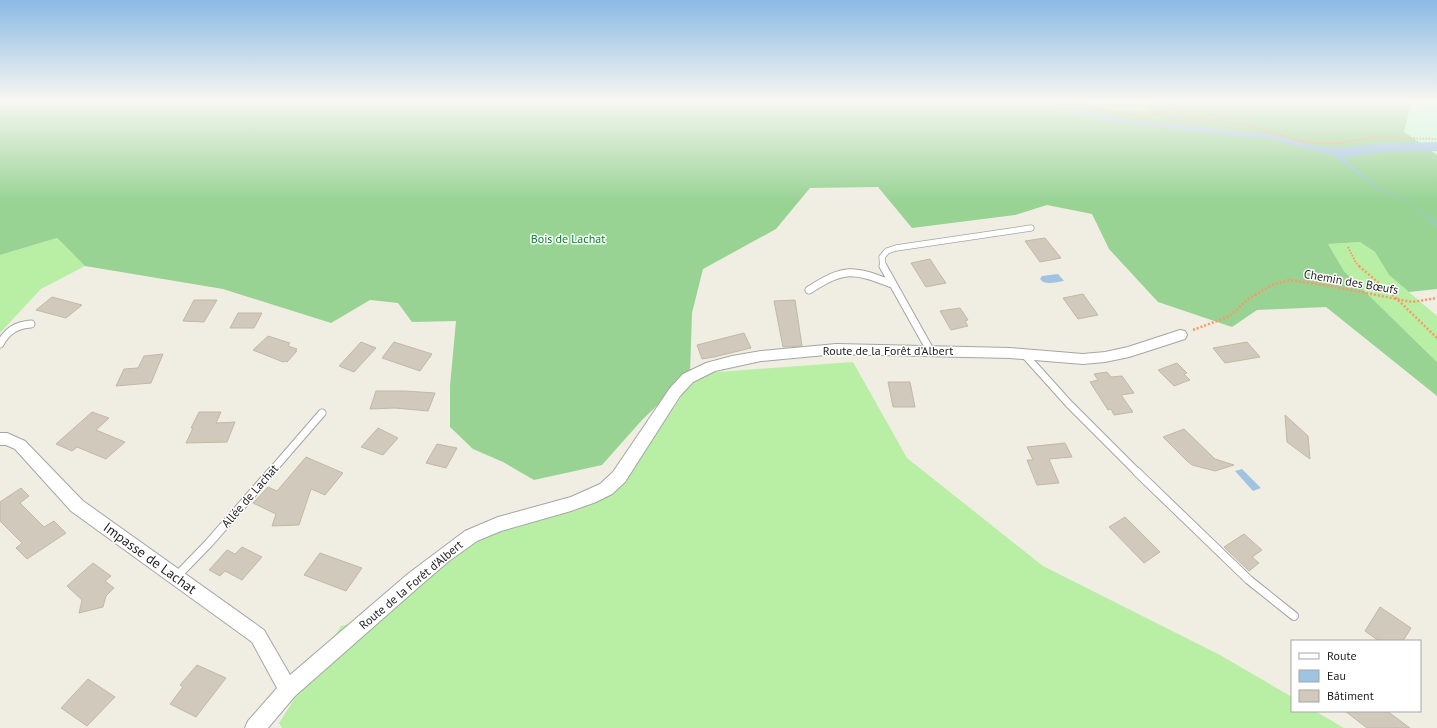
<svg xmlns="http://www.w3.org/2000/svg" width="1437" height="728" font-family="'PT Sans',sans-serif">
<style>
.grass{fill:#b8efa4}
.forest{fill:#98d394}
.park{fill:#bbfed0}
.water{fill:#9fc3e1}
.building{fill:#d0c9bc;stroke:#c3b8a4}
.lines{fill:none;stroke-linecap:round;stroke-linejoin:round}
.lane-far2-casing{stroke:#a5a5a5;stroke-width:7}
.lane-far1-casing{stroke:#a5a5a5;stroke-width:9}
.lane-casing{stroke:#a5a5a5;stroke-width:10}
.street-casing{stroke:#a5a5a5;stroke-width:2}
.path-far1{stroke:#ff9764;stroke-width:2;stroke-dasharray:1.5 1.5;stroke-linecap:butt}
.path{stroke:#ff9764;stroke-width:2.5;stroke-dasharray:2 2;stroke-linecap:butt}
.lane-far2{stroke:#fff;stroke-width:5.5}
.lane-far1{stroke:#fff;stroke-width:7}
.lane{stroke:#fff;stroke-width:8}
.street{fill:#fff;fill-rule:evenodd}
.labels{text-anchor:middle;stroke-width:3;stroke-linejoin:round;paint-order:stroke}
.park-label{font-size:12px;fill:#02862a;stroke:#fff}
.street-label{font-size:12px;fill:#1e1e1e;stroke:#fff}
.near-street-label{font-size:14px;fill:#1e1e1e;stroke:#fff}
</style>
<rect width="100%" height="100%" fill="#f0eee3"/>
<path class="grass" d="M 1079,100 L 1147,100 L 1152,103 L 1145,111 L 1108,109 Z
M 57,238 L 85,266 L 41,289 L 0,333 L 0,255 Z
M 1360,242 L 1375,252 L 1389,275 L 1437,316 L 1437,362 L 1344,271 L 1328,244 Z
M 853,362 L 907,458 L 1043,566 L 1220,655 L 1292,697 L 1292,711 L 1315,711 L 1344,728 L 282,728 L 279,723 L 341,626 L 378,617 L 447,559 L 492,534 L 578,510 L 626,479 L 681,397 L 690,374 Z"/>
<path class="forest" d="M 0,100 L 1079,100 L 1108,109 L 1145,111 L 1152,103 L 1147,100 L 1437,100 L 1437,289 L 1409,292 L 1389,275 L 1375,252 L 1360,242 L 1328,244 L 1344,271 L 1437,362 L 1437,396 L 1326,307 L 1257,310 L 1232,327 L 1158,302 L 1109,249 L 1092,214 L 1047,205 L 1015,215 L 912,228 L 878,187 L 810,188 L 776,229 L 703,269 L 692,313 L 690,374 L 642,420 L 602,465 L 534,480 L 503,462 L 473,449 L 450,427 L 450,386 L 456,321 L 412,322 L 398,303 L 370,300 L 331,323 L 223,289 L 85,266 L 57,238 L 0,255 Z"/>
<path class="park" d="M 1412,100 L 1437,100 L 1437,155 L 1404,132 Z"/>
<path class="water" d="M 1027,100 L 1044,100 L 1130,121 L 1185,125 L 1226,131 L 1271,134 L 1318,147 L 1339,148 L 1385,143 L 1437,142 L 1437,151 L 1385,152 L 1342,158 L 1379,188 L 1404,199 L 1437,224 L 1437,226 L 1405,200 L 1379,189 L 1333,155 L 1306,149 L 1270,138 L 1233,136 L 1117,122 Z
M 1058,274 L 1064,281 C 1056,282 1045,286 1040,279 L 1042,276 Z
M 1242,469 L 1261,488 L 1253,491 L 1235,471 Z"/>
<path class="building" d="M 1045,238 L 1061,258 L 1040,262 L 1025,241 Z
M 930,259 L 937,270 L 946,283 L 926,287 L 911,263 Z
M 1083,294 L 1098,315 L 1078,319 L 1063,298 Z
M 52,297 L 82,305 L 66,318 L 36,310 Z
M 194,300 L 217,300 L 204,322 L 183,321 Z
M 795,300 L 802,346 L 783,347 L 774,301 Z
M 960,308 L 968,320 L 965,321 L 968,326 L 951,330 L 940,311 Z
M 238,313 L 262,313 L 254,328 L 230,328 Z
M 744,333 L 751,348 L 714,357 L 702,359 L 697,345 Z
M 268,336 L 290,343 L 288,346 L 297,349 L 295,351 L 297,351 L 287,362 L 285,361 L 283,362 L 253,350 Z
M 361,342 L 376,348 L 354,372 L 339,366 Z
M 394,342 L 432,354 L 420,371 L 382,358 Z
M 1247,342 L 1260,357 L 1225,363 L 1213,348 Z
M 163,354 L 151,383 L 116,386 L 124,369 L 138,368 L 144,356 Z
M 1177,363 L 1187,373 L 1184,374 L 1190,380 L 1174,386 L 1158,370 Z
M 1107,372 L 1111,377 L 1122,376 L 1134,393 L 1121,395 L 1133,412 L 1114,415 L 1111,409 L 1108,410 L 1090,382 L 1098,380 L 1094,374 Z
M 888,382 L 910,382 L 915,407 L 893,407 Z
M 376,391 L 405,391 L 435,393 L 428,411 L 395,408 L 370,409 Z
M 92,412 L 109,418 L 96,430 L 125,442 L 106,459 L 77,447 L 72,451 L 56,444 Z
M 199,412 L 221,412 L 216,423 L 235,422 L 227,442 L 186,443 L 193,428 L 191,428 Z
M 1285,415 L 1308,436 L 1310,459 L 1287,442 Z
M 378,428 L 398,438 L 383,455 L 361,447 Z
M 1184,429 L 1215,459 L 1234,465 L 1215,471 L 1192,465 L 1187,461 L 1163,437 Z
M 1065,443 L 1072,457 L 1049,459 L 1059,483 L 1037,485 L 1027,460 L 1033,460 L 1027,447 Z
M 437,444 L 457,448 L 446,468 L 426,463 Z
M 306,457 L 343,473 L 325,495 L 311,489 L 299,525 L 272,526 L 276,514 L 253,503 L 268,487 L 277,491 Z
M 21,488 L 29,496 L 20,503 L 44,527 L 54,521 L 66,533 L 27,559 L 16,548 L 22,543 L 0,521 L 0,502 Z
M 1125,517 L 1160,552 L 1144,563 L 1109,527 Z
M 1244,534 L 1262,550 L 1252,557 L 1259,563 L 1249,571 L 1224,547 Z
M 242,547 L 262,557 L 242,580 L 225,571 L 220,576 L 209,570 L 227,550 L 235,554 Z
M 320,553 L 362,568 L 346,591 L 304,575 Z
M 93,563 L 111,576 L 105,581 L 114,588 L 106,596 L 103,607 L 79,613 L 82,600 L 67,586 Z
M 1380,607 L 1411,628 L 1403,641 L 1379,641 L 1365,631 Z
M 197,665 L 226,678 L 196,717 L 170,704 L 183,687 L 180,685 Z
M 88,679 L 115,697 L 87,726 L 61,708 Z
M 1345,711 L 1387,711 L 1410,728 L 1367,728 Z"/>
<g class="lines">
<g class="lane-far2-casing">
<path id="lane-far2" d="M 883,267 L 882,257 L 887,251 L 896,248 L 1031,228"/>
</g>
<g class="lane-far1-casing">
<path id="lane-far1" d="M 883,266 L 930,350
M 809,290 C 845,267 853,269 892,284
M 0,344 C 7,331 16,325 31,324
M 1024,354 L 1069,404 L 1138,473
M 270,473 L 322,413"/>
</g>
<g class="lane-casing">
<path id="lane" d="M 1137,472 L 1249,580 L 1294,616
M 176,577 L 209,543 L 271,472"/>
</g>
<g class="street-casing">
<path id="street" d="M 1180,330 L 1185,331 L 1187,335 L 1185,339 L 1129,357 L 1105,362 L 1083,364 L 1010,358 L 836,354 L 761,361 L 715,371 L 693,382 L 680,396 L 625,482 L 612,494 L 596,502 L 571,511 L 501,531 L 477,541 L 449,561 L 421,585 L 295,696 L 268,728 L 245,728 L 248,721 L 277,688 L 252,642 L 71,511 L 15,449 L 6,445 L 0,445 L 0,433 L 7,433 L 25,441 L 83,501 L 264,630 L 290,675 L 409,573 L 465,531 L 498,517 L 571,497 L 600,484 L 613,472 L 670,388 L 683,374 L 706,363 L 732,356 L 761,351 L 836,344 L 1010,348 L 1083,354 L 1105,352 L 1128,347 Z"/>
</g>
<path class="path-far1" d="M 1077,100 C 1105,110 1141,124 1170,110
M 1158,100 L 1170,110 L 1196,118 L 1250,126 L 1307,143 L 1342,143 L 1373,137 L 1437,139
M 1348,247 L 1356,263 L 1360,267"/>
<path class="path" d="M 1359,266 L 1397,299 L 1437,338
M 1193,330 L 1230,316 L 1248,299 L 1272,285 L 1289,280 L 1330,286 L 1412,302 L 1437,298"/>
<use href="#lane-far2" class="lane-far2"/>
<use href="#lane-far1" class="lane-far1"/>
<use href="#lane" class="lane"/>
<use href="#street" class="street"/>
</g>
<linearGradient id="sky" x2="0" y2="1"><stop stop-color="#8bbae5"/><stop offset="0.5" stop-color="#f8f7f2"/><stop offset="1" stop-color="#f8f7f2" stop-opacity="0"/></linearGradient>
<rect width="1437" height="202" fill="url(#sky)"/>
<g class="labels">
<g class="park-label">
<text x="568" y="243">Bois de Lachat</text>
</g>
<g class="street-label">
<text transform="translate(1351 282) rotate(10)" y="4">Chemin des Bœufs</text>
<text x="888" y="355">Route de la Forêt d'Albert</text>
<text transform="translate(250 496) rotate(-49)" y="4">Allée de Lachat</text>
<text transform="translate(411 585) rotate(-40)" y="4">Route de la Forêt d'Albert</text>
</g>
<g class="near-street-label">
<text transform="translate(150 558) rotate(36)" y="5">Impasse de Lachat</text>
</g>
</g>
<rect x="1291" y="640" width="130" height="72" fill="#ffffff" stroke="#a5a5a5"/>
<rect x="1299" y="653" width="20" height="6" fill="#ffffff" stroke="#a5a5a5"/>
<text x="1327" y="660" font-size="12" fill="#1e1e1e">Route</text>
<rect x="1299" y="670" width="20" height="12" fill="#9fc3e1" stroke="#a5a5a5"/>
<text x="1327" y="680" font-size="12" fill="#1e1e1e">Eau</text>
<rect x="1299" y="690" width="20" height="12" fill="#d0c9bc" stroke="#a5a5a5"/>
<text x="1327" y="700" font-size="12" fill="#1e1e1e">Bâtiment</text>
</svg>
